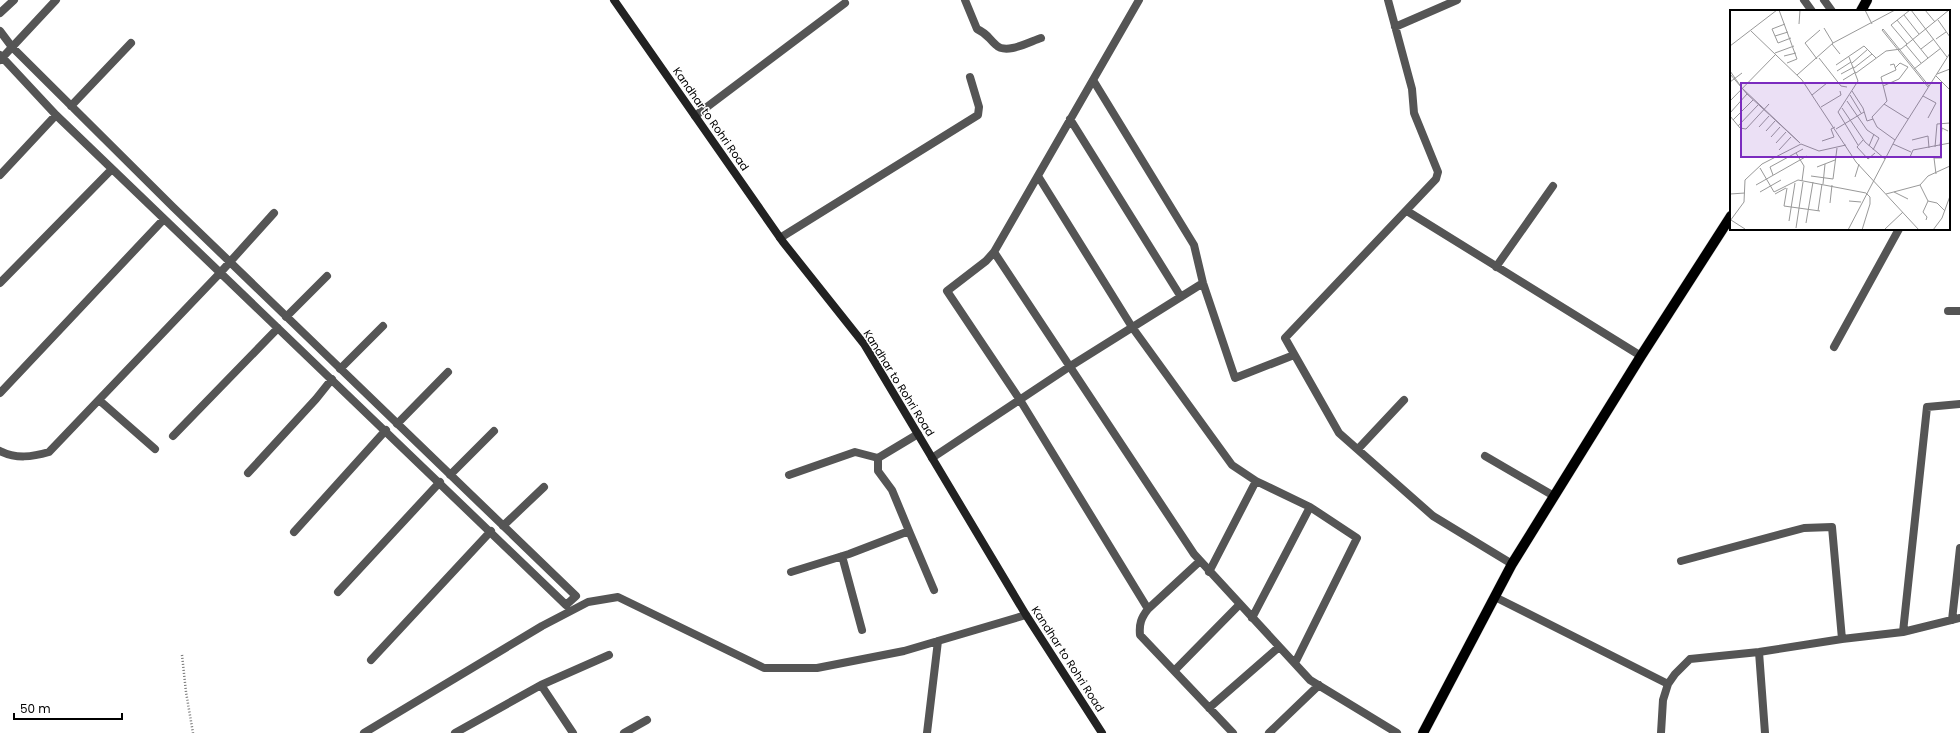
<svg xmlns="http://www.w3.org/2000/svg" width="1960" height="733" font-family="Poppins,sans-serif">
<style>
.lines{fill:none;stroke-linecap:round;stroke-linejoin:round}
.primary-casing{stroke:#dbdbdb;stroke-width:11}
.path{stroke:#777;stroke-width:2.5;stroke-dasharray:1 2;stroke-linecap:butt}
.street{stroke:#555;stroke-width:8}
.secondary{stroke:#222;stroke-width:8}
.primary{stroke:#000;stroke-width:10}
.labels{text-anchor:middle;stroke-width:3;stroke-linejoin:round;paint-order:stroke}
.street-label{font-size:11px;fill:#000;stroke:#fff}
.inset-road{fill:none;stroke:#999;stroke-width:1}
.view{fill:#7b2cbf;fill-opacity:0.15;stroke:#7b2cbf;stroke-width:2}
.inset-edge{fill:none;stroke:#000;stroke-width:2}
</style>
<rect width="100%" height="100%" fill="#fff"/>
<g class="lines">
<g class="primary-casing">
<path id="primary" d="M 1861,11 L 1867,0
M 1423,733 L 1512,564 L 1641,356 L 1731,216"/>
</g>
<path class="path" d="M 182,655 L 186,692 L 193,733"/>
<path class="street" d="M 965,0 L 977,29 C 988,34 988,38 996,45 C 1006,55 1029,42 1041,38
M 1139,0 L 994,252 L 986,261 L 947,291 L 1020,400 L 1148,609
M 1388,0 L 1412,89 L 1414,113 L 1438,172 L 1436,179 L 1285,338 L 1339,433 L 1433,516 L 1512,564
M 1804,0 L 1812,11
M 1824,0 L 1832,11
M 0,13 L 14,0
M 1395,27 L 1457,0
M 0,31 L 12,47 L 173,207 L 576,596 L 566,605 L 56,115 L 0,55
M 0,60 L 56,0
M 1093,80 L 1194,245 L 1203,283 L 1235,378 L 1294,355
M 71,106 L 131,43
M 695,116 L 845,3
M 1070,119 L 1181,297
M 0,175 L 56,115
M 1038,176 L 1132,327 L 1232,465 L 1256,481 L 1310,507 L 1357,538 L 1295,663
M 1407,211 L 1641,356
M 780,238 L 978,115 L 979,107 L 970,77
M 994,252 L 1194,554 L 1310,680 L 1397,733
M 1496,267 L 1553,186
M 0,283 L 112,169
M 1948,311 L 1960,311
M 286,317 L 327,276
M 1834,347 L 1899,229
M 340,369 L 383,326
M 0,393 L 164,219
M 99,400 L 155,449
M 397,424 L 448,372
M 173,436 L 278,328
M 1358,449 L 1404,400
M 0,451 C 16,459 32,457 49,452 L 220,273 L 274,213
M 1485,456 L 1554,496
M 932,458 L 1069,367 L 1203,283
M 248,473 L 316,399 L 332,379
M 450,475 L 494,431
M 789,475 L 855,452 L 878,458
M 503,526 L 544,487
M 909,531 L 934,590
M 294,532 L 386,430
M 842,556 L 862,630
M 1200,561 L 1148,609 C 1141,618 1139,624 1140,635 L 1233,733
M 1681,561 L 1804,528 L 1832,527 L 1842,639
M 791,572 L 849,554 L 909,531 L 892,490 L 878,471 L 878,458 L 918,434
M 1209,572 L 1256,481
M 338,592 L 440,482
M 1495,597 L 1668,684
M 1252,618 L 1310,507
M 1952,620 L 1960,548
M 1903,632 L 1927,407 L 1960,404
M 1759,652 L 1765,733
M 371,660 L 491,531
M 1174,671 L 1239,605
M 541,685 L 573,733
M 1209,708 L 1279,647
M 364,733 L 542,626 L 588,602 L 618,597 L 764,668 L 817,668 L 904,651 L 1026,615
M 455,733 L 541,685 L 609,655
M 624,733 L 647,720
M 927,733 L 938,641
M 1269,733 L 1319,685
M 1661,733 L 1663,700 L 1668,684 L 1675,674 L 1690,659 L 1759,652 L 1842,639 L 1903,632 L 1960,618"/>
<path class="secondary" d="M 614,0 L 783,242 L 864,344 L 1026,615 L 1102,733"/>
<use href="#primary" class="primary"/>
</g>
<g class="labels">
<g class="street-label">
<text transform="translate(711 119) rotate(55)" y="4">Kandhar to Rohri Road</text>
<text transform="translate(899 383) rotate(58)" y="4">Kandhar to Rohri Road</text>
<text transform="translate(1068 659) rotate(57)" y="4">Kandhar to Rohri Road</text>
</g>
</g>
<g transform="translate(1730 10)">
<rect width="220" height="220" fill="#fff"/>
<path class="inset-road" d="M 49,0 L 67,49 L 57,53M 135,0 L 142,14M 181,0 L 217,47M 195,0 L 205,12M 174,5 L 189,24M 167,10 L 198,48M 208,10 L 220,27M 55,14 L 42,19 L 48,33 L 61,28M 69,14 L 70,0M 94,18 L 103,33M 21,21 L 72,70 L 126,152 L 189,220M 45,26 L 58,22M 206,29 L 216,22M 102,34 L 110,44M 177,34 L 161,15 L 180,0M 176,35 L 191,53M 0,36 L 47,0M 191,39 L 204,29M 45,43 L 64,36M 54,46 L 66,43M 119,47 L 128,71 L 108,102 L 128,135M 89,48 L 111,76 L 117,77M 87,49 L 75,33 L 90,20M 122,53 L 138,39M 106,55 L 134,36 L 146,48M 160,55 L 164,54 L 166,60 L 151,67 L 157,91 L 142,107 L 147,117 L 165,130M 124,58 L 142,44M 184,59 L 211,38M 0,61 L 12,78 L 70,133 L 17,84 L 0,64M 107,61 L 121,52M 126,63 L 156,41 L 171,39 L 219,0M 111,64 L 124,57M 207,64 L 220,59M 67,65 L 103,33 L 165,0M 206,66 L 220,80M 113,70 L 126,62M 0,72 L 12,63M 153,76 L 169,69 L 178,57 L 170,53 L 165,58M 198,77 L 152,20 L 153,19 L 199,76M 122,81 L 133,98 L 137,111 L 143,109M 82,85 L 97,73M 120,85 L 131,103M 193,86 L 206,93 L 198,108M 0,91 L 46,44M 117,91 L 137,120 L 149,128 L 143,140M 154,94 L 178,109M 91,97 L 111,85 L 110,81M 112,98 L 135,132 L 155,149M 0,103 L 17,84M 0,106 L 10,118 L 16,119 L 39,94M 3,110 L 23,90M 8,116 L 28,95M 29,117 L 39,106M 106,119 L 134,102M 36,121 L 45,111M 41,127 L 50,117M 133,130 L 127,137 L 138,149 L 145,143M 182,130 L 198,126 L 199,138M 92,131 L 104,127 L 101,119 L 105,117M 46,133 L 56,122M 163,134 L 181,142M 139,136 L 144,124M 210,136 L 212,118 L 218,121M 205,137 L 207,114 L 220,113M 49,140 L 61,127M 66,143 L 74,156 L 72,171M 180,147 L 183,140 L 220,133M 87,157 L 105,150M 30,158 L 44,182 L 68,170 L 136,183 L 140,187 L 140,194 L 132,220M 206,164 L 204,148 L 212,148M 43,165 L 40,157 L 73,139M 81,166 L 103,169 L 107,138M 125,167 L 129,154M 93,174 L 95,154M 26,175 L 77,146M 190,175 L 198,191 L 207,193 L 215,201M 57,178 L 54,196 L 90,201M 30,182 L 51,170M 164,182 L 178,189M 0,184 L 15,183M 45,184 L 56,178M 156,184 L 190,175 L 198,166 L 220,156M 119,191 L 131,192M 100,193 L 102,175M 88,201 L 92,174M 1,210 L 15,219M 196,210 L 197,207 L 193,202 L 198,191M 0,211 L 14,192 L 15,170 L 32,154 L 71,134 L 89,141 L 116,135M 59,211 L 65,173M 76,213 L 83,172M 66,218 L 73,172M 155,219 L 173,202M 118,220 L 165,130 L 220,43M 203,220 L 212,208 L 220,186"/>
<path class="view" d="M 11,73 L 211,73 L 211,147 L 11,147 Z"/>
<rect width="220" height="220" class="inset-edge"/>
</g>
<path d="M14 713v6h108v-6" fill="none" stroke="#000000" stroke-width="2"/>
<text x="20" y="713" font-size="12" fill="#000000" stroke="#ffffff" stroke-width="3" paint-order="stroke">50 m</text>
</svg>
